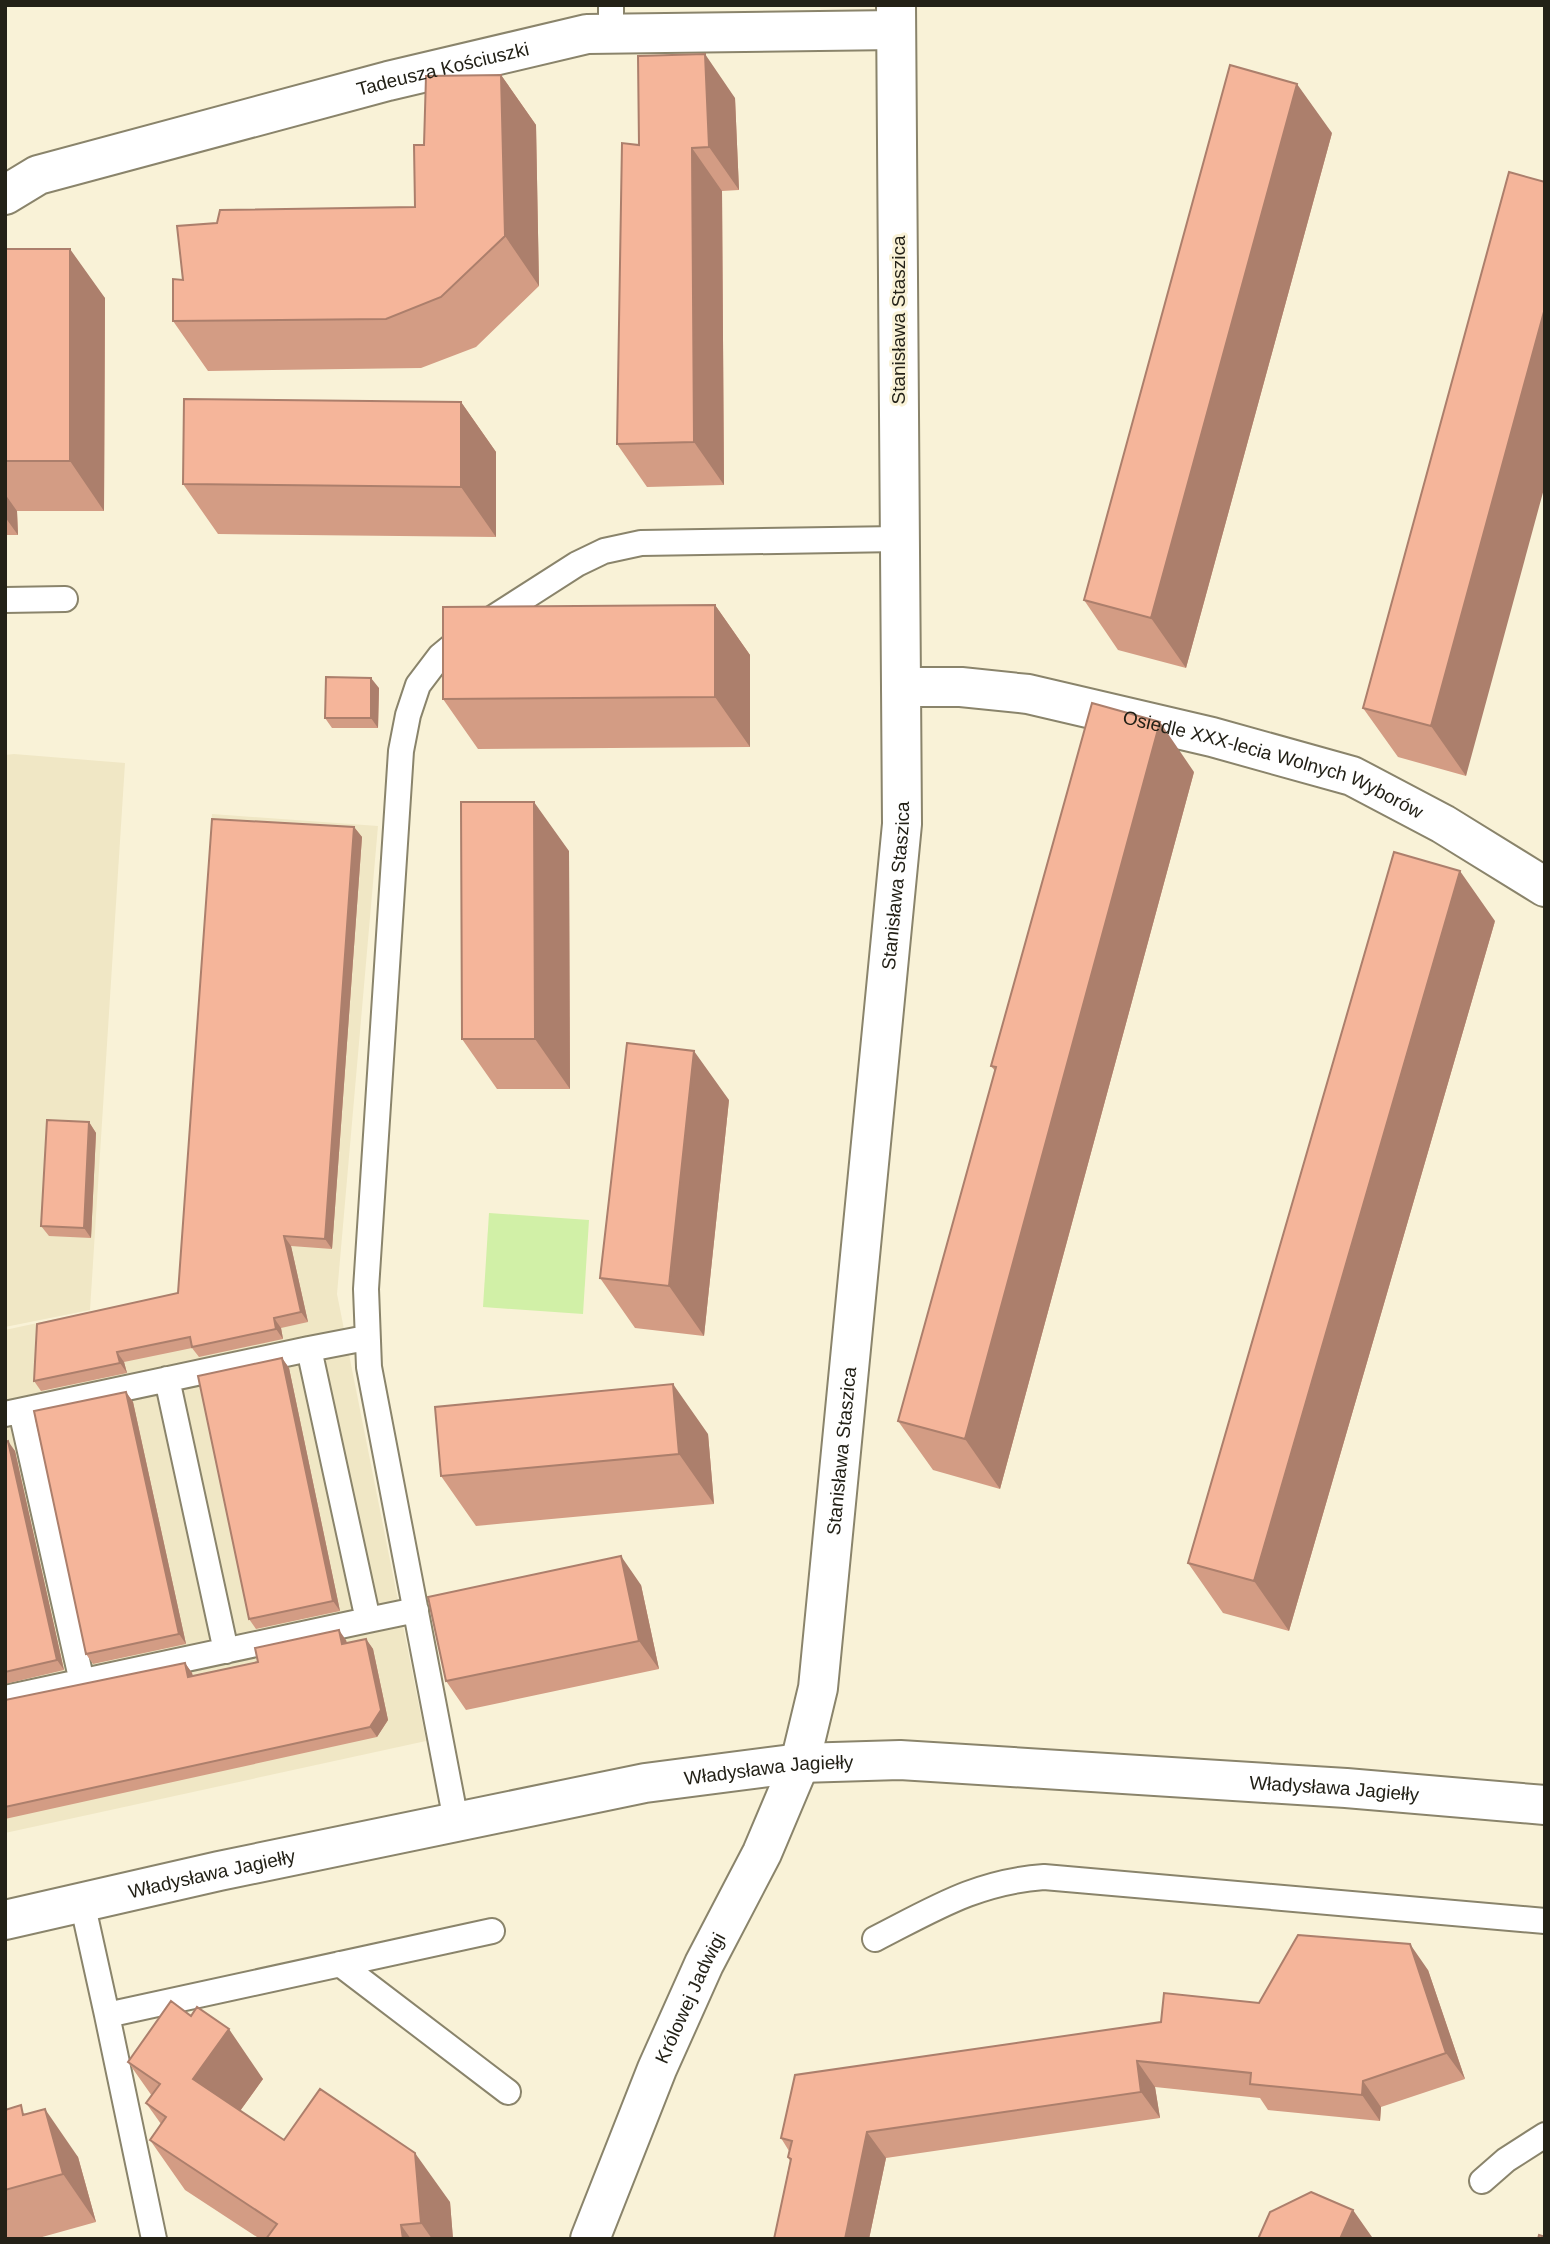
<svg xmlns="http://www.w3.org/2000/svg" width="1550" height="2244" font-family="Helvetica,sans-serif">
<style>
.built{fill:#f0e7c5}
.park{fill:#d1f0a7}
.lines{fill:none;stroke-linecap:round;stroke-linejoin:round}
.lane-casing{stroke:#8a846b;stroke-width:28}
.street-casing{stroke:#8a846b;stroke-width:42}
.lane{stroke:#fff;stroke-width:24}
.street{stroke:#fff;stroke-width:38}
.wall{fill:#d39c84}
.shaded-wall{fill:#ac7f6c}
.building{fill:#f5b59a;stroke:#ac7f6c;stroke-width:2}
.labels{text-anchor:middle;stroke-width:6;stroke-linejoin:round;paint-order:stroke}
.street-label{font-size:19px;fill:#232117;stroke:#f9f2d7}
</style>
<rect width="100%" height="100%" fill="#f9f2d7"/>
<path class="built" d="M 14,754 L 125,763 L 90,1310 L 5,1327 L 5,755 Z
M 212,814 L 378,826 L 337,1294 L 426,1741 L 5,1833 L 5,1330 L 181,1292 Z"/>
<path class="park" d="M 489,1213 L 589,1220 L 583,1314 L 483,1307 Z"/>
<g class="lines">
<g class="lane-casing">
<path id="lane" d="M 611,5 L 611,34
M 5,600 L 65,599
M 309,1349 L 366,1338
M 167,1379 L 226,1651
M 21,1411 L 82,1682
M 5,1414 L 309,1349 L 368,1620 L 5,1698
M 368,1620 L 416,1610
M 456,1821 L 369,1367 L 366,1289 L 401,751 L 408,715 L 418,685 L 440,656 L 463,637 L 577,564 L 604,551 L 641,543 L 899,539
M 82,1902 L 107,2015 L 492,1931
M 875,1939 C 934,1909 976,1882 1044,1877 L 1545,1921
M 340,1964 L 508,2092
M 107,2015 L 154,2239
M 1482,2181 L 1506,2160 L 1545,2135"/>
</g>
<g class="street-casing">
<g id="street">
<path id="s1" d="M 5,195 L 38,175 L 388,81 L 587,34 L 896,30"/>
<path id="s2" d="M 901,687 L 961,687 L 1028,694 L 1212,737 L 1352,776 L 1443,824 L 1545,887"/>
<path id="s3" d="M 5,1920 L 219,1871 L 645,1783 L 800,1763 L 900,1760 L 1346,1788 L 1545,1805"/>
<path id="s4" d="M 590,2239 L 657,2069 L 704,1964 L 762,1853 L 800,1763 L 818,1688 L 902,824 L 896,5"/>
</g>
</g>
<use href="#lane" class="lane"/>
<use href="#street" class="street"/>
</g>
<path class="wall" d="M 501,75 L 536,125 L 539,286 L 476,347 L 421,368 L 208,371 L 173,321 L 415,207 L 424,145 Z
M 735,98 L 739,190 L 722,191 L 724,485 L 647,487 L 617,444 L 639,145 Z
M 1332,133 L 1186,668 L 1118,650 L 1084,600 Z
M 1545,182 L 1466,776 L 1398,757 L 1363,708 Z
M 5,249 L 105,298 L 104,511 L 17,511 L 18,535 L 5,535 Z
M 461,402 L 496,452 L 496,537 L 218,534 L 183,484 Z
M 715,605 L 750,655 L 750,747 L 478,749 L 443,699 Z
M 379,688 L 378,728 L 332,728 L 325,718 Z
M 1194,772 L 1000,1489 L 933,1470 L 898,1421 L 995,1071 L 991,1066 Z
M 354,827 L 362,837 L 332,1249 L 291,1246 L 308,1322 L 281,1328 L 283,1339 L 199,1357 L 192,1348 L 124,1362 L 127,1373 L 41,1391 L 34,1381 L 178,1293 Z
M 569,851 L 570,1089 L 497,1089 L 462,1039 Z
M 1495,921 L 1289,1631 L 1223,1613 L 1188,1563 Z
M 729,1100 L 704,1336 L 635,1328 L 600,1278 Z
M 89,1122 L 96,1133 L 91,1238 L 49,1236 L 41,1226 Z
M 282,1358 L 289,1368 L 340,1611 L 256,1629 L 249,1619 Z
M 126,1392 L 133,1402 L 186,1644 L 93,1664 L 86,1654 Z
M 708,1434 L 714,1504 L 476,1526 L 441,1476 Z
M 5,1442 L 15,1451 L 64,1670 L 5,1684 Z
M 641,1585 L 659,1669 L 466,1710 L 446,1681 Z
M 366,1639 L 373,1649 L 388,1720 L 377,1737 L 5,1819 L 5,1700 L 185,1663 L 192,1673 L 193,1676 L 258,1662 L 346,1640 L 347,1643 Z
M 1428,1970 L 1465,2079 L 1381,2107 L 1380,2121 L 1268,2110 L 1260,2098 L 1155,2087 L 1160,2118 L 886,2158 L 869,2239 L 774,2239 L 790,2161 L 788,2157 L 789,2151 L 781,2138 L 1161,2022 Z
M 191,2016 L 263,2079 L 240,2111 L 284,2140 L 450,2202 L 453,2239 L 260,2239 L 185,2190 L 150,2140 L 161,2124 L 146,2103 L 152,2096 L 128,2062 Z
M 5,2110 L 27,2114 L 78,2157 L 96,2222 L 35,2239 L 5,2239 Z"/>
<path class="shaded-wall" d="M 705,54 L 735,98 L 739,190 L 709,147 Z
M 501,75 L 536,125 L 539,286 L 505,236 Z
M 1297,84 L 1332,133 L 1186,668 L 1151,618 Z
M 692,148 L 722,191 L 724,485 L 694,442 Z
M 70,249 L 105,298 L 104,511 L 70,461 Z
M 1545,308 L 1545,485 L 1466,776 L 1431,726 Z
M 461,402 L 496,452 L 496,537 L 461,487 Z
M 5,494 L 17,511 L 18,535 L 5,517 Z
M 715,605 L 750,655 L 750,747 L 715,697 Z
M 371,678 L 379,688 L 378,728 L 371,718 Z
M 1160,722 L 1194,772 L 1000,1489 L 965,1439 Z
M 534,802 L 569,851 L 570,1089 L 535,1039 Z
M 354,827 L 362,837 L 332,1249 L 325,1239 Z
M 1460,871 L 1495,921 L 1289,1631 L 1254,1581 Z
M 694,1051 L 729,1100 L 704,1336 L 669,1286 Z
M 89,1122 L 96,1133 L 91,1238 L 84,1228 Z
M 284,1236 L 291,1246 L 308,1322 L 301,1312 Z
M 274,1318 L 281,1328 L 283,1339 L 276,1329 Z
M 117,1352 L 124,1362 L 127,1373 L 120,1363 Z
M 282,1358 L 289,1368 L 340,1611 L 333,1601 Z
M 673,1384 L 708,1434 L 714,1504 L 679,1454 Z
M 126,1392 L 133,1402 L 186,1644 L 179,1634 Z
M 8,1441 L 15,1451 L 64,1670 L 57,1660 Z
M 621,1556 L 641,1585 L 659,1669 L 639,1641 Z
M 339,1630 L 346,1640 L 349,1654 L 342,1644 Z
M 366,1639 L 373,1649 L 388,1720 L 377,1737 L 370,1727 Z
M 185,1663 L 192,1673 L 195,1687 L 188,1677 Z
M 1410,1944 L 1428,1970 L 1465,2079 L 1446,2053 Z
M 229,2029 L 263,2079 L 227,2129 L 193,2079 Z
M 1137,2061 L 1155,2087 L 1160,2118 L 1141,2092 Z
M 1363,2081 L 1381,2107 L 1380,2121 L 1362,2095 Z
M 45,2109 L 78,2157 L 96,2222 L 63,2174 Z
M 867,2132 L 886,2158 L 869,2239 L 845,2239 Z
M 415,2153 L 450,2202 L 453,2239 L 432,2239 L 421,2223 Z
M 1353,2210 L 1372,2237 L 1371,2239 L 1340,2239 Z
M 401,2225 L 411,2239 L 403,2239 Z"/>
<path class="building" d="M 705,54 L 709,147 L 692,148 L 694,442 L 617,444 L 622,143 L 639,145 L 638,56 Z
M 1230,65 L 1297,84 L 1151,618 L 1084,600 Z
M 501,75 L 505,236 L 441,297 L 386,319 L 173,321 L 173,279 L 183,280 L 177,226 L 217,223 L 220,210 L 415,207 L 414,145 L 424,145 L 426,76 Z
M 1509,172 L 1545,182 L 1545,308 L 1431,726 L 1363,708 Z
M 5,249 L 70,249 L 70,461 L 5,461 Z
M 184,399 L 461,402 L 461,487 L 183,484 Z
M 715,605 L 715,697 L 443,699 L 443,607 Z
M 326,677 L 371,678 L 371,718 L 325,718 Z
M 1092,703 L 1160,722 L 965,1439 L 898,1421 L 996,1067 L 991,1066 Z
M 461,802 L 534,802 L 535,1039 L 462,1039 Z
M 212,819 L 354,827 L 325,1239 L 284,1236 L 301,1312 L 274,1318 L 276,1329 L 192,1347 L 190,1337 L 117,1352 L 120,1363 L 34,1381 L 37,1324 L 178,1293 Z
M 1394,852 L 1460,871 L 1254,1581 L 1188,1563 Z
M 627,1043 L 694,1051 L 669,1286 L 600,1278 Z
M 47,1120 L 89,1122 L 84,1228 L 41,1226 Z
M 282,1358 L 333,1601 L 249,1619 L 198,1376 Z
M 673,1384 L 679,1454 L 441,1476 L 435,1407 Z
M 126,1392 L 179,1634 L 86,1654 L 34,1411 Z
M 8,1441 L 57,1660 L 5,1672 L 5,1442 Z
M 621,1556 L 639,1641 L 446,1681 L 428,1597 Z
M 339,1630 L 342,1644 L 366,1639 L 381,1710 L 370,1727 L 5,1807 L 5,1700 L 185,1663 L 188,1677 L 258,1662 L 255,1648 Z
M 1298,1935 L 1410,1944 L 1446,2053 L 1363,2081 L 1362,2095 L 1250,2084 L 1251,2073 L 1137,2061 L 1141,2092 L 867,2132 L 845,2239 L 774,2239 L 791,2159 L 788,2157 L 792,2141 L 781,2138 L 795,2075 L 1161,2022 L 1164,1993 L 1259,2003 Z
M 171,2001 L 191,2016 L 197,2007 L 229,2029 L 193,2079 L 284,2140 L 320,2089 L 415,2153 L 421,2223 L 401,2225 L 403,2239 L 266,2239 L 277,2224 L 150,2140 L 166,2117 L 146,2103 L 160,2084 L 128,2062 Z
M 21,2105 L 23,2115 L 45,2109 L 63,2174 L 5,2190 L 5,2110 Z
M 1311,2192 L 1353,2210 L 1340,2239 L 1258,2239 L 1270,2212 Z
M 1539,2235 L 1545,2237 L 1545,2239 L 1538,2239 Z"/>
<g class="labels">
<g class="street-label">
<text dy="7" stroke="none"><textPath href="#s1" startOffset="457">Tadeusza Kościuszki</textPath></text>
<text transform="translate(898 320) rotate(-90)" y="7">Stanisława Staszica</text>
<text dy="7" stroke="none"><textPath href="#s2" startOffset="383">Osiedle XXX-lecia Wolnych Wyborów</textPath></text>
<text dy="7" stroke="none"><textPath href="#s4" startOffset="1404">Stanisława Staszica</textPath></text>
<text dy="7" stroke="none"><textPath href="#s4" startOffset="836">Stanisława Staszica</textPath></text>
<text dy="7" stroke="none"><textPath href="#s3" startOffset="779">Władysława Jagiełły</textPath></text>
<text dy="7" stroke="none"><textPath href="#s3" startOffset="1346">Władysława Jagiełły</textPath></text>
<text dy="7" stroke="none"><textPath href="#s3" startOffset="212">Władysława Jagiełły</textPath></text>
<text dy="7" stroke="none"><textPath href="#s4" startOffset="261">Królowej Jadwigi</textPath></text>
</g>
</g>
<rect width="1550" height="2244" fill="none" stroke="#232117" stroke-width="14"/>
</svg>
